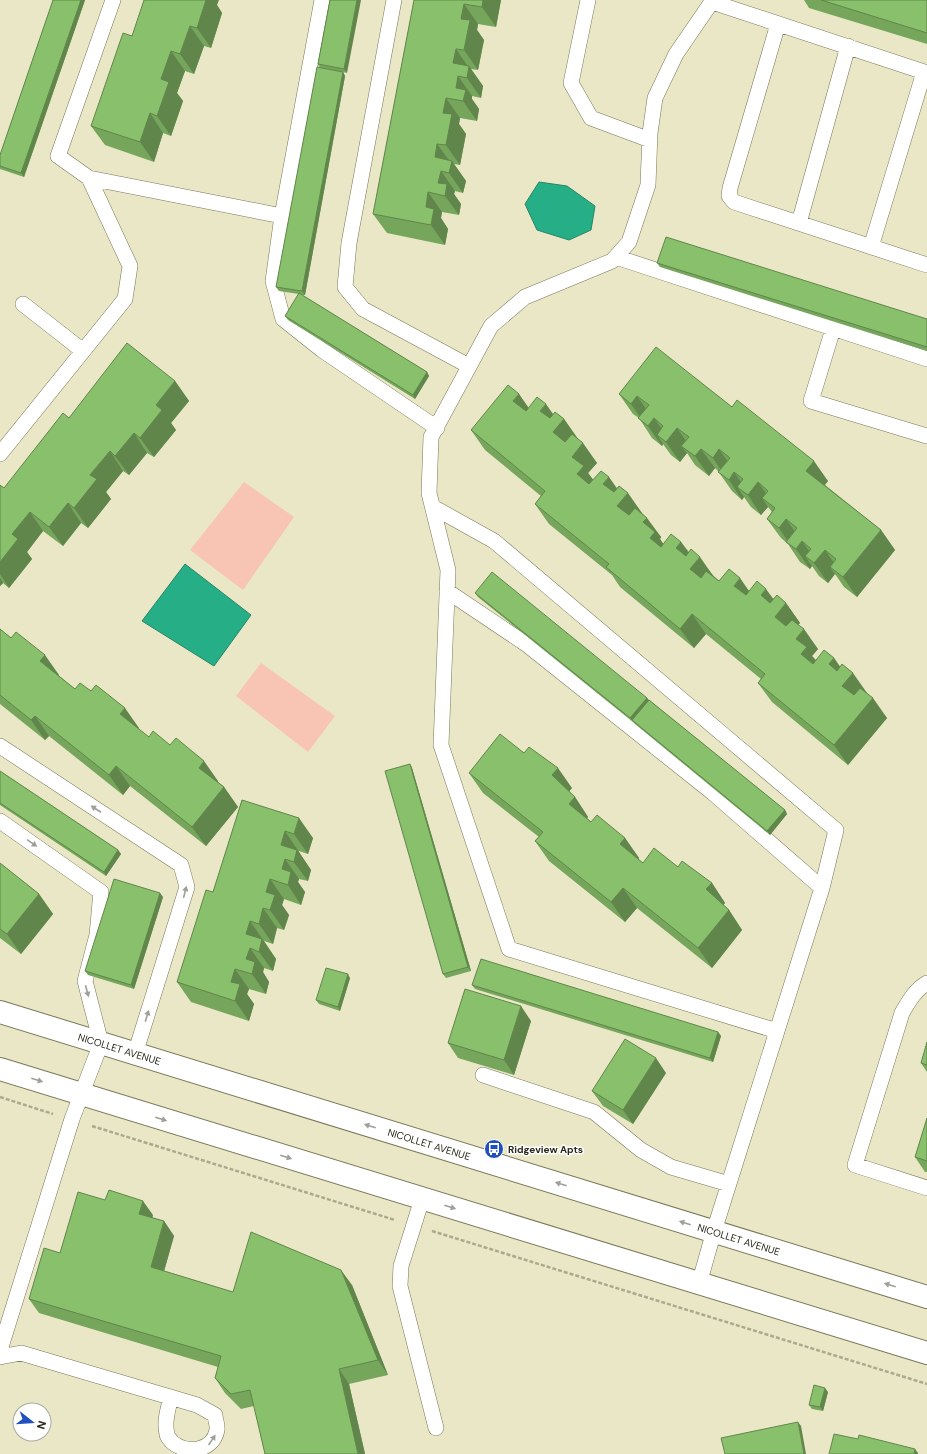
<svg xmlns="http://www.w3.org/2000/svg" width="927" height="1454" font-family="'DM Sans',sans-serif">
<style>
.green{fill:#f8c5b4}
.water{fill:#26af86;stroke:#278666}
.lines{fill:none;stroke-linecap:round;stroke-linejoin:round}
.lane-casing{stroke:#7a7759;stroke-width:16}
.secondary-casing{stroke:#7a7759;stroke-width:24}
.path{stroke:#aba98f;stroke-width:2.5;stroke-dasharray:4 2;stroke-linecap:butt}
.lane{stroke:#fff;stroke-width:15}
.secondary{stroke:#fff;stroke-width:22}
.wall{fill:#76a55c}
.shaded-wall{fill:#60864b}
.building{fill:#89c06b;stroke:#60864b}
.oneway{fill:#9f9e99}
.labels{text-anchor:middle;stroke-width:3;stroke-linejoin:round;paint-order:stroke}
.street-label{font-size:10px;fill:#29281c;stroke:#fff}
.poi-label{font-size:10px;font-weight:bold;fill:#29281c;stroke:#fff;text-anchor:start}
</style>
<rect width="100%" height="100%" fill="#eae7c6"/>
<path class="green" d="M 244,482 L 294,517 L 243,590 L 190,550 Z
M 261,663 L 335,716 L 308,752 L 236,696 Z"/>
<path class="water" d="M 539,182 L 567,186 L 595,206 L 591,230 L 569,240 L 537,230 L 525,204 Z
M 185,564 L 251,615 L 214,666 L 142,621 Z"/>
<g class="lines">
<g class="lane-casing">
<path id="lane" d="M 322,0 L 282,216 L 273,281 L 283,319 L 322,350 L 437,428
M 394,0 L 349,243 L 345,287 L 363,309 L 469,366
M 588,0 L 571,83 L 591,118 L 650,140
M 712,2 L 927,73
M 778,24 L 730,188 L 729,196 L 734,202 L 927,265
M 89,178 L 282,216
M 799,223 L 848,46
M 871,247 L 924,72
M 616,257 L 927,359
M 23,304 L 83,351
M 833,329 L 811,401 L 927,436
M 0,454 L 125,299 L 130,266 L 89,178 L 58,156 L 113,0
M 433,507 L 494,541 L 836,830 L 822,888
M 447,591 L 526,644 L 713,793 L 822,888 L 777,1031
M 0,746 L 181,865 L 187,887 L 135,1054
M 0,821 L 101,892 L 97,935 L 85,981 L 101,1043 L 72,1119 L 0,1350
M 927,983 C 915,990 909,1001 902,1013 L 855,1165 L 927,1188
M 483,1075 L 594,1112 L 641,1150 L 671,1167 L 729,1184
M 422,1199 L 401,1266 L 400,1286 L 436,1428
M 699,1284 L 714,1231 L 777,1031 L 509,949 L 441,745 L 448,570 L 429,493 L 431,437 L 491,326 L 525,297 L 612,261 L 629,242 L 648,185 L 650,133 L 655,98 L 676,54 L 713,0
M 0,1357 L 21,1353 L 197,1405 L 215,1415 C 215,1419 218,1426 217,1430 C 213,1452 186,1454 172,1442 C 170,1439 167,1437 167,1434 C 164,1422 168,1409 171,1397"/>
</g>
<g class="secondary-casing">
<g id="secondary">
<path id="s1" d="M 0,1012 L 927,1297"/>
<path d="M 0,1069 L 927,1353"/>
</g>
</g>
<path class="path" d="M 0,1097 L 53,1114
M 92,1126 L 395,1220
M 432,1231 L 927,1384"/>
<use href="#lane" class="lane"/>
<use href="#secondary" class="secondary"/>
</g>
<path class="wall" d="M 53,0 L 85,0 L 24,177 L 0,169 L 0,155 Z
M 330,0 L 347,73 L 343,72 L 345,76 L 305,295 L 301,295 L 427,372 L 429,376 L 415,399 L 288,320 L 285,316 L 299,294 L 279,291 L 276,287 L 320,68 L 318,64 Z
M 414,0 L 501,0 L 496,27 L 478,24 L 477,30 L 484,40 L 478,70 L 471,69 L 483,86 L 481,98 L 472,96 L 472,99 L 479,109 L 477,121 L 460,118 L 459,124 L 466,134 L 460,165 L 454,164 L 466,181 L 463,193 L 455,191 L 454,194 L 461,204 L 459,215 L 442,212 L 441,218 L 448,229 L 445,245 L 387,233 L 373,214 Z
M 804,0 L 927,0 L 927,44 L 809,8 Z
M 217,5 L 222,13 L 211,48 L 204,46 L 194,74 L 185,71 L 177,93 L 183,101 L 171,136 L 163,133 L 154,162 L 105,145 L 91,126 L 132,36 Z
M 657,263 L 927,319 L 927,351 L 660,267 Z
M 175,381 L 189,401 L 171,423 L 176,430 L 154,457 L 147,453 L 129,475 L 123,471 L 106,492 L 111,499 L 88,528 L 81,523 L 63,546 L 43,531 L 27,552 L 32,559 L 9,588 L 3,583 L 0,586 L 0,485 L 4,488 L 69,418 Z
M 519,394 L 528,408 L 553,414 L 564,419 L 578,439 L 597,463 L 588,473 L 593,480 L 617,488 L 642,513 L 661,537 L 660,539 L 663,544 L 681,542 L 689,552 L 719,581 L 786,603 L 800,623 L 798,625 L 818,649 L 812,656 L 816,660 L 834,658 L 840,667 L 867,693 L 887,718 L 848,765 L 772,702 L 758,683 L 761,679 L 706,634 L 694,648 L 620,587 L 612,575 L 549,524 L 535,504 L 541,496 L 485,450 L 471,430 Z
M 619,394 L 732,407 L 828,481 L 825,485 L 881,530 L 895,550 L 857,597 L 844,587 L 835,574 L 828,583 L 819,576 L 812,566 L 810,569 L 800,562 L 788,544 L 781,538 L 767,519 L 772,512 L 768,507 L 761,515 L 751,507 L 744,497 L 742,500 L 732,491 L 718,471 L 715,468 L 709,476 L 695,465 L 687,453 L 680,462 L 671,455 L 663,444 L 662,446 L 652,438 L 639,418 L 633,414 Z
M 475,593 L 647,698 L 649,700 L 785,810 L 787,814 L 770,835 L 635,724 L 633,722 L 478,597 Z
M 0,629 L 59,675 L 58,675 L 75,689 L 139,728 L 138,729 L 149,737 L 170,745 L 218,781 L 218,782 L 224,787 L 238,807 L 206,846 L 130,786 L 123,795 L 49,736 L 45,740 L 0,704 Z
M 410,764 L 412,768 L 471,971 L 446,978 L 443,974 Z
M 0,771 L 118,850 L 121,854 L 106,876 L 0,805 Z
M 469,773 L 572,788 L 569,791 L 575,797 L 588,817 L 587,818 L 591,822 L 625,838 L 639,858 L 638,859 L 643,863 L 678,867 L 712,883 L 725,903 L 723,905 L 729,910 L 742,930 L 712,968 L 637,908 L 625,922 L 549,861 L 535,841 L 539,837 L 483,793 Z
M 242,800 L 313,838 L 308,854 L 299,851 L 299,852 L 311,870 L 308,881 L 299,879 L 298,882 L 305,892 L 301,905 L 284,899 L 282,905 L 289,915 L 284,930 L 277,928 L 273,944 L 264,941 L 276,959 L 273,971 L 264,968 L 263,972 L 269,982 L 266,994 L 249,989 L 247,994 L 254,1004 L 249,1021 L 191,1002 L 177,982 L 213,892 Z
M 0,863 L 39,894 L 53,914 L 21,954 L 0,938 Z
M 163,897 L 134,989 L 88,975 L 85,971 Z
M 350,978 L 340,1011 L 319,1004 L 316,1000 Z
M 472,985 L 718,1032 L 721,1036 L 713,1062 L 475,989 Z
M 531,1021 L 514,1075 L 458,1058 L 448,1043 Z
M 927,1042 L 927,1072 L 921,1063 Z
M 666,1073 L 633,1124 L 603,1106 L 592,1091 Z
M 927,1118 L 927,1172 L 925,1172 L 915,1157 Z
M 153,1215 L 152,1218 L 164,1221 L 174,1236 L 164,1271 L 233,1292 L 352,1285 L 388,1375 L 349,1384 L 365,1454 L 265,1454 L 254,1406 L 241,1409 L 225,1393 L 215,1378 L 218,1367 L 39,1313 L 29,1299 Z
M 828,1392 L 823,1411 L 812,1409 L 809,1405 Z"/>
<path class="shaded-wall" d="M 81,0 L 85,0 L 24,177 L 21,173 Z
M 206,0 L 219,0 L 217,5 L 222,13 L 211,48 L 197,28 Z
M 357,0 L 361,0 L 347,73 L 344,69 Z
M 483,0 L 501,0 L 496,27 L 482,7 Z
M 464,4 L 478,24 L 477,30 L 484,40 L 478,70 L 464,50 L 461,19 Z
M 190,26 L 204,46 L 194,74 L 180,54 Z
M 456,49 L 469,68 L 469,66 L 483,86 L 481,98 L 467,78 L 453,63 Z
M 171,51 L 185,71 L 177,93 L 183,101 L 171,136 L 157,116 L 161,79 Z
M 343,72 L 345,76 L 305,295 L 302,291 Z
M 458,76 L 472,96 L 472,99 L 479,109 L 477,121 L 463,101 L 456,88 Z
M 446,98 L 460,118 L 459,124 L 466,134 L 460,165 L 446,145 L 443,113 Z
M 150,113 L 163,133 L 154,162 L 140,142 Z
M 437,144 L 451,163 L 452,161 L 466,181 L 463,193 L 449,173 L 435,157 Z
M 441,171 L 455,191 L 454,194 L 461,204 L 459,215 L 445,196 L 438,183 Z
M 428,192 L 442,212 L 441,218 L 448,229 L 445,245 L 431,225 L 426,207 Z
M 427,372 L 429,376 L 415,399 L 413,395 Z
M 175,381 L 189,401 L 171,423 L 176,430 L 154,457 L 140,438 L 156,405 Z
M 519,394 L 533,414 L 527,421 L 513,401 Z
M 637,396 L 651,416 L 645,424 L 631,404 Z
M 546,404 L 560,424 L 554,430 L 540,411 Z
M 654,418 L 668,438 L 657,435 L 663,444 L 662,446 L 648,426 Z
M 564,419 L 578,439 L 567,452 L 553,432 Z
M 677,428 L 691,448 L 681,446 L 687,453 L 680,462 L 666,442 Z
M 134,433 L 147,453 L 129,475 L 115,456 Z
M 583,443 L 597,463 L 588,473 L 598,486 L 591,494 L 577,474 L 572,457 Z
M 701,449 L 715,468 L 709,476 L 695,456 Z
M 719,449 L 733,469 L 726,478 L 713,458 Z
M 110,451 L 123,471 L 106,492 L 111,499 L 88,528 L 74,508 L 90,475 Z
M 814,461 L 828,481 L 820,490 L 806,471 Z
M 734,472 L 748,492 L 737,487 L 744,497 L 742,500 L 729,480 Z
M 609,477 L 623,497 L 617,503 L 603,484 Z
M 758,482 L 772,502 L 762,498 L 768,507 L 761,515 L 748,495 Z
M 628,493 L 642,513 L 631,525 L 617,506 Z
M 68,503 L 81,523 L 63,546 L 49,527 Z
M 30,512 L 43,531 L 27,552 L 32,559 L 9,588 L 0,574 L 0,562 L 12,534 Z
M 647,518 L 661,537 L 660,539 L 669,552 L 664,558 L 650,538 L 643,522 Z
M 786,519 L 800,539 L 791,546 L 779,528 Z
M 881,530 L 895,550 L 857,597 L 843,577 Z
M 802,541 L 816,561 L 825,550 L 839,570 L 830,567 L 835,574 L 828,583 L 814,563 L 805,556 L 812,566 L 810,569 L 796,549 Z
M 681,542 L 695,562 L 690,568 L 676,548 Z
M 700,557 L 714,577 L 704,589 L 690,569 Z
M 0,578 L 3,583 L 0,586 Z
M 740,578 L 754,598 L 748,605 L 734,586 Z
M 766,589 L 780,608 L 775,615 L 761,595 Z
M 786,603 L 800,623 L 788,637 L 775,617 Z
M 692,614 L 706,634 L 694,648 L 680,629 Z
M 804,629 L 818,649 L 812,656 L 821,667 L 815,674 L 801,654 L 796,639 Z
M 45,655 L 59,675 L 54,681 L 40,661 Z
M 834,658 L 848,678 L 843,684 L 829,664 Z
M 853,673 L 867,693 L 856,706 L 842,686 Z
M 647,698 L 650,702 L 632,720 L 633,722 L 630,718 Z
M 873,698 L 887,718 L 848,765 L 834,745 Z
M 125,708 L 139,728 L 134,734 L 120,714 Z
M 35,716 L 49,736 L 45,740 L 31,720 Z
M 204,761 L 218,781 L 213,787 L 199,768 Z
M 410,764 L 412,768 L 471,971 L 468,967 Z
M 116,766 L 130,786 L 123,795 L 109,775 Z
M 558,768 L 572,788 L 566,795 L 552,775 Z
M 224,787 L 238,807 L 206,846 L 192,827 Z
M 575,797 L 588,817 L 583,823 L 569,804 Z
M 785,810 L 787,814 L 770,835 L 767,831 Z
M 299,818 L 313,838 L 308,854 L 294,834 Z
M 285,831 L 311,870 L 308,881 L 281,845 Z
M 625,838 L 639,858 L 634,864 L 620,844 Z
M 118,850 L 121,854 L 106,876 L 104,872 Z
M 285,859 L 299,879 L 298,882 L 305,892 L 301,905 L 288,885 L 282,869 Z
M 270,879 L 284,899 L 282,905 L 289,915 L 284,930 L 270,910 L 266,892 Z
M 712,883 L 725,903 L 720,909 L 706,889 Z
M 623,888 L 637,908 L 625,922 L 611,902 Z
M 160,893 L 163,897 L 134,989 L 131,985 Z
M 39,894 L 53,914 L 21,954 L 7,934 Z
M 263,908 L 277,928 L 273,944 L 259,924 Z
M 729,910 L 742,930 L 712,968 L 698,948 Z
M 250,921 L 276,959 L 273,971 L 246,934 Z
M 250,948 L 264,968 L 263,972 L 269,982 L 266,994 L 252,974 L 246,959 Z
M 235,969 L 249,989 L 247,994 L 254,1004 L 249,1021 L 235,1001 L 231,982 Z
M 348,974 L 350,978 L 340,1011 L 338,1007 Z
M 521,1006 L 531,1021 L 514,1075 L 504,1060 Z
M 718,1032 L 721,1036 L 713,1062 L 710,1058 Z
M 656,1058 L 666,1073 L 633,1124 L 623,1110 Z
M 143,1201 L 153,1215 L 149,1228 L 139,1214 Z
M 164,1221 L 174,1236 L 161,1282 L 151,1267 Z
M 341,1270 L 352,1285 L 388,1375 L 378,1360 Z
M 339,1369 L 349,1384 L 365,1454 L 358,1454 Z
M 825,1388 L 828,1392 L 823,1411 L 820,1407 Z
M 798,1422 L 801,1426 L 806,1454 L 804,1454 Z
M 915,1449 L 918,1453 L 918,1454 L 914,1454 Z"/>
<path class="building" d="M 53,0 L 81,0 L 21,173 L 0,166 L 0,155 Z
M 144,0 L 206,0 L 197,28 L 190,26 L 180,54 L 171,51 L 161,79 L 169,82 L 157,116 L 150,113 L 140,142 L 91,126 L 123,33 L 132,36 Z
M 330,0 L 357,0 L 344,69 L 318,64 Z
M 414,0 L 483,0 L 482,7 L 464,4 L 461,19 L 470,20 L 464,50 L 456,49 L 453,63 L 469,66 L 467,78 L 458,76 L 456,88 L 466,90 L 463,101 L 446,98 L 443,113 L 452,114 L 446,145 L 437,144 L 435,157 L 452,161 L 449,173 L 441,171 L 438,183 L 447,184 L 445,196 L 428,192 L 426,207 L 434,209 L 431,225 L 373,214 Z
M 821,0 L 927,0 L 927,33 Z
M 317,67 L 343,72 L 302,291 L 276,287 Z
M 666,237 L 927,319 L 927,347 L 657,263 Z
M 299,293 L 427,372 L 413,395 L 285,316 Z
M 127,343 L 175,381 L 156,405 L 162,410 L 140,438 L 134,433 L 115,456 L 110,451 L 90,475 L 97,479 L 74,508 L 68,503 L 49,527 L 30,512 L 12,534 L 18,539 L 0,562 L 0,485 L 4,488 L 63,413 L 69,418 Z
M 656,347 L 732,407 L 737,400 L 814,461 L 806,471 L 881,530 L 843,577 L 830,567 L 836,559 L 825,550 L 814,563 L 805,556 L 811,549 L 802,541 L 796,549 L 786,542 L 797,528 L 786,519 L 779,528 L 767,519 L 775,508 L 762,498 L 768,491 L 758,482 L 748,495 L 737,487 L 743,479 L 734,472 L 729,480 L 718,472 L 730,458 L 719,449 L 713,458 L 701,449 L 695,456 L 681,446 L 689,437 L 677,428 L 666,442 L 657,435 L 663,426 L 654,418 L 648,426 L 638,418 L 649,405 L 637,396 L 631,404 L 619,394 Z
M 508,385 L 519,394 L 513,401 L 526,411 L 537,397 L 546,404 L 540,411 L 550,418 L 555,412 L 564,419 L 553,432 L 565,442 L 572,434 L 583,443 L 572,457 L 584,466 L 577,474 L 589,484 L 601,471 L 609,477 L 603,484 L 614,492 L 619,486 L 628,493 L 617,506 L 629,515 L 635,508 L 647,518 L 643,522 L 655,532 L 650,538 L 661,547 L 671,534 L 681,542 L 676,548 L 686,556 L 691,549 L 700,557 L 690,569 L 701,578 L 706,571 L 719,581 L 729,569 L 740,578 L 734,586 L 746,595 L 757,581 L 766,589 L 761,595 L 770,603 L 777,595 L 786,603 L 775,617 L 786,626 L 792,620 L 804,629 L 796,639 L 807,647 L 801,654 L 813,664 L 824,650 L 834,658 L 829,664 L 837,671 L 842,664 L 853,673 L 842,686 L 854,695 L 860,688 L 873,698 L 834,745 L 758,683 L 765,674 L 692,614 L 680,629 L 606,567 L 609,564 L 535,504 L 545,491 L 471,430 Z
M 492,572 L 647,698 L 630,718 L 475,593 Z
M 0,629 L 11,638 L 16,632 L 45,655 L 40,661 L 75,689 L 80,683 L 91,691 L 96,685 L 125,708 L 120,714 L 149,737 L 153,731 L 170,745 L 176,738 L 204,761 L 199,768 L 224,787 L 192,827 L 116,766 L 109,775 L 35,716 L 31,720 L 0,695 Z
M 649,700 L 785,810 L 767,831 L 632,720 Z
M 500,734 L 524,753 L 529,747 L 558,768 L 552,775 L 575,797 L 569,804 L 591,822 L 597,815 L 625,838 L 620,844 L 643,863 L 654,848 L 678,867 L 682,861 L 712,883 L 706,889 L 729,910 L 698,948 L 623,888 L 611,902 L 535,841 L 543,832 L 469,773 Z
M 410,764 L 468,967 L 443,974 L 385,771 Z
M 0,771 L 118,850 L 104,872 L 0,803 Z
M 242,800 L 299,818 L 294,834 L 285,831 L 281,845 L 297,850 L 294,862 L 285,859 L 282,869 L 291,872 L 288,885 L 270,879 L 266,892 L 275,895 L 270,910 L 263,908 L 259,924 L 250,921 L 246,934 L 262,939 L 259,952 L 250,948 L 246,959 L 255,962 L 252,974 L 235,969 L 231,982 L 240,984 L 235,1001 L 177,982 L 206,890 L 213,892 Z
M 0,863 L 39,894 L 7,934 L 0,929 Z
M 114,879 L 160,893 L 131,985 L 85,971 Z
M 481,959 L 718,1032 L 710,1058 L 472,985 Z
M 326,968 L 348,974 L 338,1007 L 316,1000 Z
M 465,989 L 521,1006 L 504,1060 L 448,1043 Z
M 625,1039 L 656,1058 L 623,1110 L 592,1091 Z
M 927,1042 L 927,1065 L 921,1063 Z
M 927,1118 L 927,1161 L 915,1157 Z
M 109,1190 L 143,1201 L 139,1214 L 164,1221 L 151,1267 L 233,1292 L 251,1232 L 341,1270 L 378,1360 L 339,1369 L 358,1454 L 265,1454 L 250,1390 L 231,1394 L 215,1378 L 221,1356 L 29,1299 L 44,1248 L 60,1253 L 78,1192 L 105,1200 Z
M 814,1385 L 825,1388 L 820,1407 L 809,1405 Z
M 798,1422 L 804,1454 L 725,1454 L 721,1438 Z
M 834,1434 L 858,1439 L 859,1435 L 915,1449 L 914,1454 L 829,1454 Z"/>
<defs><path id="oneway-solid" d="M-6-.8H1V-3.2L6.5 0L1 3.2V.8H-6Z"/></defs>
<g class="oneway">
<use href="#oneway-solid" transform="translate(96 809) rotate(-147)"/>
<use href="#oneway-solid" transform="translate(32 843) rotate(35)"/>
<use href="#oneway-solid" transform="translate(185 892) rotate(-76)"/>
<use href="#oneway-solid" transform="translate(87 991) rotate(75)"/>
<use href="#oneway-solid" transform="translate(147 1016) rotate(-73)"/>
<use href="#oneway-solid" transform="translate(37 1080) rotate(17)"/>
<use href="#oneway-solid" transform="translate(161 1119) rotate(17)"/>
<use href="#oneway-solid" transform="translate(370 1126) rotate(-163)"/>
<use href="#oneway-solid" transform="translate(286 1157) rotate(17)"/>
<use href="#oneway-solid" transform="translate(561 1184) rotate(-163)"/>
<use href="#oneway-solid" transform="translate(450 1207) rotate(17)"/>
<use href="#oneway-solid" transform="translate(685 1223) rotate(-163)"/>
<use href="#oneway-solid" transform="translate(890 1285) rotate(-163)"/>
<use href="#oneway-solid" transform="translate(212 1440) rotate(-56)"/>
</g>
<defs>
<g id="bus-disc" transform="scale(1)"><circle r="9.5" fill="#2150be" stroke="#fff"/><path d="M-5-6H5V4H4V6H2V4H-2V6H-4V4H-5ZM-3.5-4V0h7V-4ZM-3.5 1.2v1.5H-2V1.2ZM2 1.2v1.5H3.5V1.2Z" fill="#fff"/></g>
</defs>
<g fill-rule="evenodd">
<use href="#bus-disc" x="494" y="1149"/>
</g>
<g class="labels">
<g class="street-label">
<text dy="4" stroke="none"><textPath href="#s1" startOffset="125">NICOLLET AVENUE</textPath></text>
<text dy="4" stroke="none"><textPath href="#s1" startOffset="449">NICOLLET AVENUE</textPath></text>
<text dy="4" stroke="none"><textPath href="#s1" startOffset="773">NICOLLET AVENUE</textPath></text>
</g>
<g class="poi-label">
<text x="508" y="1153">Ridgeview Apts</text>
</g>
</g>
<g transform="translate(32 1422) rotate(107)"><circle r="19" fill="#ffffff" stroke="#a9a9a4"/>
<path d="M0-3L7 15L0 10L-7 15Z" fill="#2150be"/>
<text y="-6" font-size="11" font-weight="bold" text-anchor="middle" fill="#29281c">N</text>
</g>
</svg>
